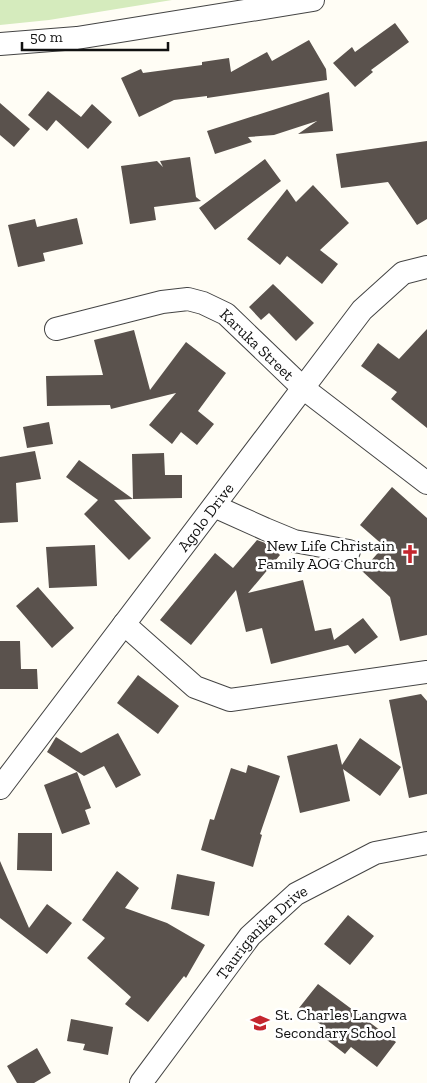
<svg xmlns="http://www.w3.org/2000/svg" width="427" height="1083" font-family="'Zilla Slab',serif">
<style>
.green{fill:#d5ebbd}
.building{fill:#5a524d}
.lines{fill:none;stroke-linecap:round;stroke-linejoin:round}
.minor-casing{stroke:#444;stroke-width:24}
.minor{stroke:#fff;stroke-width:22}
.labels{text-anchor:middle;stroke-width:5;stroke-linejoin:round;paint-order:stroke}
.street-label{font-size:16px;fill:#111;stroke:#fff}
.poi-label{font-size:16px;fill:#111;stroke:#fff;text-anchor:end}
</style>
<rect width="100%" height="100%" fill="#fffdf5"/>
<path class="green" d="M 0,0 L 172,0 L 49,20 L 0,25 Z"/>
<path class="building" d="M 395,23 L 409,42 L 371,70 L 373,72 L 355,87 L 333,63 L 352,47 L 355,52 Z
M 309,40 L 326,69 L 327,80 L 207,98 L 207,96 L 174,100 L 139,117 L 121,78 L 141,69 L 143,73 L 202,65 L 202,62 L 229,58 L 231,72 L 267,52 L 272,61 Z
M 48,91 L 81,117 L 92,104 L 112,122 L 88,149 L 56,120 L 47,131 L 28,115 Z
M 329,92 L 333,131 L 298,134 L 317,121 L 274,135 L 248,137 L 252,142 L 215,154 L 207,131 Z
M 0,103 L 30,129 L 14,147 L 0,135 Z
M 427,141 L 427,219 L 417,225 L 388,182 L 341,188 L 336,154 Z
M 190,157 L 196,197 L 201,201 L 154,207 L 156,220 L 130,224 L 121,166 L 157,161 L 163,167 L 160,161 Z
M 265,159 L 281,181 L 215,230 L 199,208 Z
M 313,185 L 349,223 L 320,250 L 338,264 L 322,284 L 287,256 L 280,265 L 247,239 L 287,189 L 296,202 Z
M 77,218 L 83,244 L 43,253 L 45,261 L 18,267 L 8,225 L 35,219 L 37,227 Z
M 273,284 L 314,323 L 296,341 L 269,313 L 261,320 L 249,307 Z
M 427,329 L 427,428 L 391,399 L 397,392 L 361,366 L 378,343 L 399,359 Z
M 134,330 L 150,390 L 186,342 L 226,373 L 198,411 L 214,424 L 197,445 L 181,432 L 172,444 L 149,425 L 176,393 L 111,409 L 110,405 L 47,406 L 46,376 L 103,375 L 94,340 Z
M 49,422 L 53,444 L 27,448 L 23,427 Z
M 35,451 L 41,479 L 16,483 L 18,522 L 0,523 L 0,457 Z
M 164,453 L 165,475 L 182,475 L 182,498 L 133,499 L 132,454 Z
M 79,460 L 133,499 L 114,500 L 151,538 L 129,560 L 84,514 L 98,500 L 66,477 Z
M 392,487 L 427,518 L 427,635 L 400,641 L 390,597 L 362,571 L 384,546 L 360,525 Z
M 257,540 L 268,544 L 280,555 L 248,593 L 303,580 L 315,631 L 331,628 L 334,640 L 363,618 L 378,637 L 355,654 L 348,645 L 271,664 L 262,628 L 246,632 L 236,590 L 191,645 L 160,620 L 215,553 L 233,568 Z
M 95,545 L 97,586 L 49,588 L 46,547 Z
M 38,587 L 74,628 L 52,648 L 16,606 Z
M 0,641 L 20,641 L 21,669 L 37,669 L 38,689 L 0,689 Z
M 138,675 L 179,706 L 158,734 L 117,703 Z
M 421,694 L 427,701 L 427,794 L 409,798 L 389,700 Z
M 118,733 L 141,775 L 116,788 L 104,766 L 84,776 L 47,752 L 56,737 L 81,753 Z
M 360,738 L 401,767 L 380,796 L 343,769 L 350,801 L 300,813 L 287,756 L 337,744 L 342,765 Z
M 248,765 L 280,776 L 260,834 L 262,835 L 253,867 L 201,850 L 210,819 L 214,820 L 231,768 L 246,773 Z
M 77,772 L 91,808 L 85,810 L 90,824 L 62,834 L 44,785 Z
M 18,833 L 52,833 L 52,871 L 17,870 Z
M 0,861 L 29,928 L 47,904 L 72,923 L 47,954 L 0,918 Z
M 117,871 L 139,888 L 125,908 L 167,923 L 205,945 L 186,978 L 184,976 L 148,1022 L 125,1004 L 131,997 L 87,958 L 105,938 L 82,920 Z
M 177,874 L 215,882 L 209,916 L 171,909 Z
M 348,915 L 374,936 L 350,965 L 324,944 Z
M 318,984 L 396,1042 L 377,1067 L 351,1047 L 345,1054 L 318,1033 L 324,1027 L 299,1008 Z
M 71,1019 L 113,1027 L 108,1055 L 83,1050 L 85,1044 L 67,1041 Z
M 37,1048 L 51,1073 L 34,1083 L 17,1083 L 7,1066 Z"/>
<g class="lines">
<g class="minor-casing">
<g id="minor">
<path d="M 0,44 L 77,38 L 313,0"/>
<path id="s1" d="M 56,329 L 162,302 L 188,299 L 203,303 L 226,314 L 303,388 L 427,483"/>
<path d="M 214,506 L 265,529 L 294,541 L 349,551"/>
<path d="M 124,624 L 195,687 L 230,700 L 427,672"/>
<path id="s2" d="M 0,788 L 362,310 L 403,273 L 427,267"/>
<path id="s3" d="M 141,1083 L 250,936 L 296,894 L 375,853 L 427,843"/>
</g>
</g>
<use href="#minor" class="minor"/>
</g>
<defs>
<g id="church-bare" transform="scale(1.5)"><path d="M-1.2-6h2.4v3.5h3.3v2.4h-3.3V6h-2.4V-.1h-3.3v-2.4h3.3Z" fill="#c4262e" stroke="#fff" stroke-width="2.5" paint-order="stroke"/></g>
<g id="school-bare" transform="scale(1.5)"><path d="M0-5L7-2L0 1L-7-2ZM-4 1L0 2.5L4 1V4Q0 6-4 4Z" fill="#c4262e" stroke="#fff" stroke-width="2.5" paint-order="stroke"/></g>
</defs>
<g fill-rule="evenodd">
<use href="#church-bare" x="410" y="554"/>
<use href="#school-bare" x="260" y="1023"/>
</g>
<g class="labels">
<g class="street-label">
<text dy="6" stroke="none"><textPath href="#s1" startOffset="220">Karuka Street</textPath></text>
<text dy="6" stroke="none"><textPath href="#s2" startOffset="340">Agolo Drive</textPath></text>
<text dy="6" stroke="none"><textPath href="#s3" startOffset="194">Tauriganika Drive</textPath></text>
</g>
<g class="poi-label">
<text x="395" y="551">New Life Christain<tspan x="395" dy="18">Family AOG Church</tspan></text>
<text x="275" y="1020" text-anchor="start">St. Charles Langwa<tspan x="275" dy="18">Secondary School</tspan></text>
</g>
</g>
<path d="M22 42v8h146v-8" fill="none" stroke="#111111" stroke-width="2.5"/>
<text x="30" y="42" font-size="15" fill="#111111" stroke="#ffffff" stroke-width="4" paint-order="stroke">50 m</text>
</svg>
